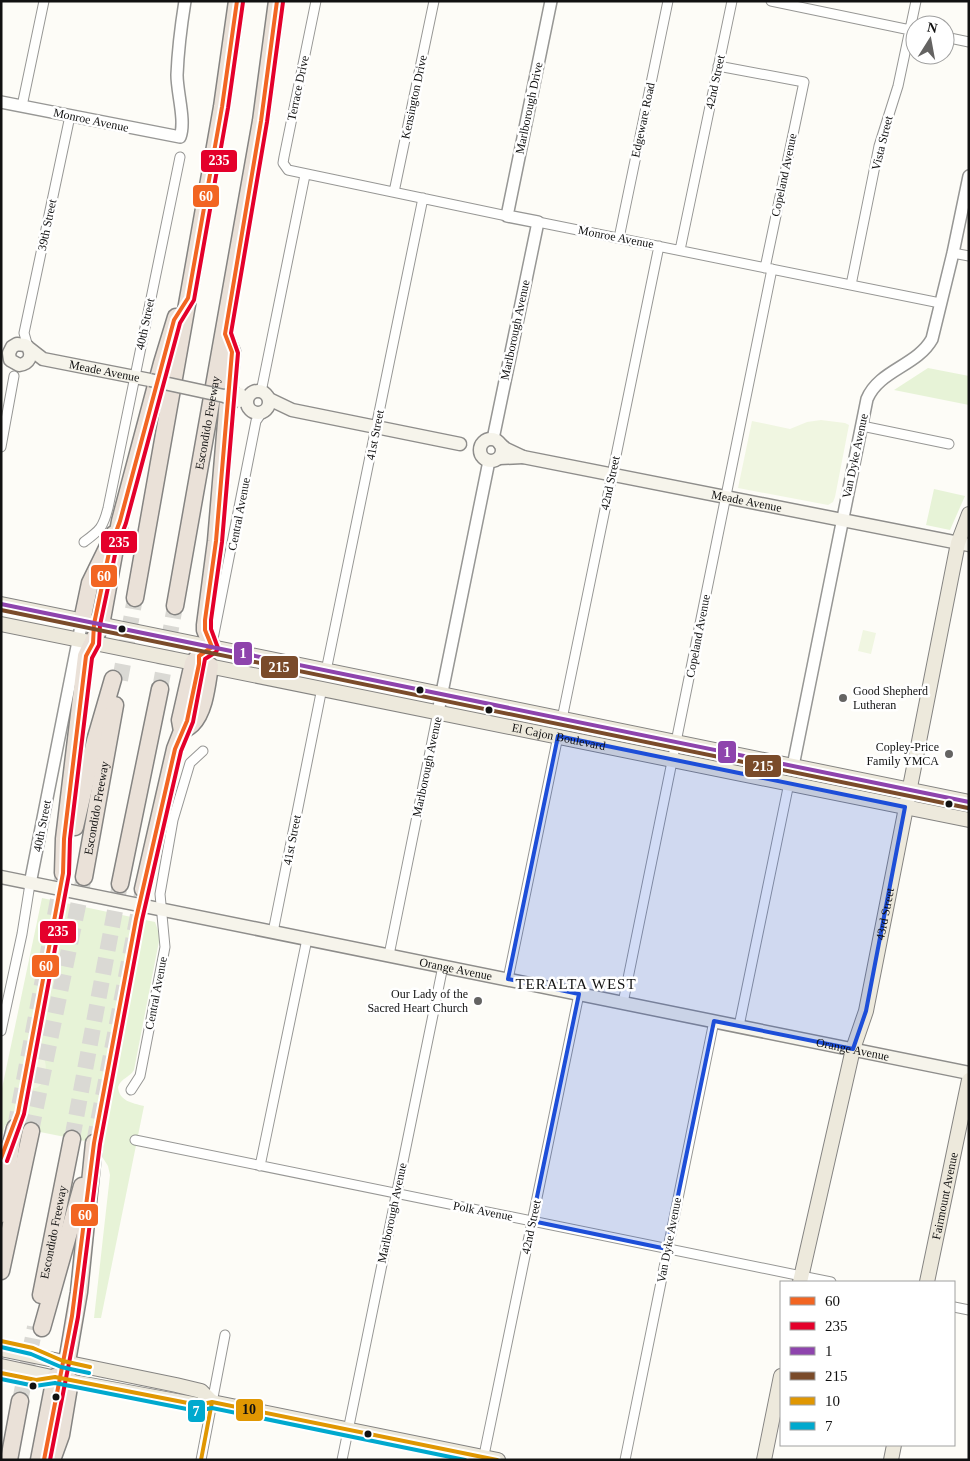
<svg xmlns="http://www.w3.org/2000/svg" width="970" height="1461" font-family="Georgia,serif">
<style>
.green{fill:#e7f3d7}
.pitch{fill:#f0f6e1}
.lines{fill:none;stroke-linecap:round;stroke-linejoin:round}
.motorway-tunnel{stroke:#dad9d4;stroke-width:16;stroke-dasharray:16 8;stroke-linecap:butt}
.minor-casing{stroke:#979795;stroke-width:11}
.tertiary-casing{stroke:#979795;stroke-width:14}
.secondary-casing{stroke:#8e8d8b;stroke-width:15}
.primary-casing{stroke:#858482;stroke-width:16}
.motorway-casing{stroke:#858482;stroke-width:19}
.minor{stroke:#fffffe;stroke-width:9}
.tertiary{stroke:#fffffe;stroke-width:11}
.secondary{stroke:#f6f4eb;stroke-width:12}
.primary{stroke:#ede9dc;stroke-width:14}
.motorway{stroke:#eae1d8;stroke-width:16}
.secondary-bridge-casing{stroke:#8e8d8b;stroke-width:15;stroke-linecap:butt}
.secondary-bridge{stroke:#f6f4eb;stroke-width:12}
.bus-1-casing{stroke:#fff;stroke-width:8}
.bus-2-casing{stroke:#fff;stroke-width:8}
.bus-3-casing{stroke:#fff;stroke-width:8}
.bus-4-casing{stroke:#fff;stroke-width:8}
.bus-5-casing{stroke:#fff;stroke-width:8}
.bus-6-casing{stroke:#fff;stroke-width:8}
.bus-1{stroke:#f26522;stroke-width:4}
.bus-2{stroke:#e4002b;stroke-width:4}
.bus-3{stroke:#8e44ad;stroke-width:4}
.bus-4{stroke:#7a4b2a;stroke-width:4}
.bus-5{stroke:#e09702;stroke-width:4}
.bus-6{stroke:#00a9ce;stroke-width:4}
.marked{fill:#1d4ed8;fill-opacity:0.2;stroke:#1d4ed8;stroke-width:4;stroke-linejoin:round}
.bus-dot{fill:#111;stroke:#fff;stroke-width:2}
.poi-dot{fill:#646362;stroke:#fff;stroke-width:2}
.labels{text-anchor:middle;stroke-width:5;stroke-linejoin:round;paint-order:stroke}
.street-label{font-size:12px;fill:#111;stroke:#fff}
.poi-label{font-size:12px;fill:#111;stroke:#fff;text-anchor:end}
.quarter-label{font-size:15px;letter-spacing:1px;fill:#111;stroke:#fff}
.line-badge{stroke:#fff;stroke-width:2}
.badge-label{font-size:14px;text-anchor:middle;font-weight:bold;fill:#fff}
.pale-badge-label{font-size:14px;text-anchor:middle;font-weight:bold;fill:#111}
</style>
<rect width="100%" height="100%" fill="#fdfcf7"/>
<path class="green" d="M 928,368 L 969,376 L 969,405 L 894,390 Z
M 934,489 L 965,496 L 950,530 L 926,525 Z
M 42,898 L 155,922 L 160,936 L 134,1070 C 129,1078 121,1078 118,1087 C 119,1101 132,1103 144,1106 L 101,1318 L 94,1318 L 110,1175 L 108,1166 L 101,1155 L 100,1144 L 5,1125 L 1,1140 L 1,1093 Z"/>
<path class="pitch" d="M 821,420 L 845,423 L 849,425 L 835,497 L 833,502 L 828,505 L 738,488 L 752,421 L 790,429 L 807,422 Z
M 863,630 L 876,633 L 871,654 L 858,651 Z
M 35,1055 L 43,1057 C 50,1067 44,1095 27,1087 L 23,1077 L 27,1059 Z"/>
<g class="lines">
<path class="motorway-tunnel" d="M 120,680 L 135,598
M 160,689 L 175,606
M 15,1128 L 63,873
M 31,1131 L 84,877
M 72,1139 L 120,884
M 94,1143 L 143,889
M 20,1401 L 35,1327"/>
<g class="minor-casing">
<path id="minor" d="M 316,1 L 284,157 L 283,163 L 288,170 L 507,216
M 771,1 L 915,31
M 945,37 L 969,42
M 718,66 L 804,82 L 765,268
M 22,106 L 44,1
M 394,192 L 434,1
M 538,222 L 940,303
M 619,238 L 668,1
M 680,250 L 732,1
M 953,253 L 969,256
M 851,285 L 879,146 L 898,86 L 916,1
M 28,347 L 24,333 L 70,116
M 261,392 L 305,175
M 862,426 L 949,444
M 1,447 L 14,376
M 84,542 C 100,530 103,528 108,508 L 180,157
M 212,644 L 256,421 L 263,411
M 326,671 L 423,198
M 562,719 L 659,246
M 273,932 L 322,688
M 389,955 L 438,712
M 508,979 L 558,736
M 623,1003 L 772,269
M 739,1026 L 789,783
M 1,1031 L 22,934 L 30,884
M 131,1090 L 140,1076 L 165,947 L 160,894 L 173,820 L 190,763 L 203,751
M 135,1140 L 831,1282
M 260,1166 L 307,939
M 954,1307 L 969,1310
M 201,1460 L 225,1335
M 342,1460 L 443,966
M 483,1460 L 579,994
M 625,1460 L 714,1021"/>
</g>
<g class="tertiary-casing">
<path id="tertiary" d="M 1,102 L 180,137 C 186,121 177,93 177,75 C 178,50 181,26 185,1
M 493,439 L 538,222 L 507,216 L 551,1
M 438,712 L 489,461
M 793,766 L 867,399 C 879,370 917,366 932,339 L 953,253 L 969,176
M 30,884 L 82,621"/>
</g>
<g class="secondary-casing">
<g id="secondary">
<path id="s1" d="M 28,347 C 33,356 29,364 19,365 L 10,360 L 9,353 L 12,347 L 17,344 L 25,345 L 43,359 L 150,380"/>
<circle cx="258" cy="402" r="11"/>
<path d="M 269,399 L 292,410 L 460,444"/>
<circle cx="491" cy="450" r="11"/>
<path id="s2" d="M 523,457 L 969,545"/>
<path d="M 499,458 L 523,457 L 506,449 L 500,444"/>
<path id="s3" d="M 1,877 L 969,1073"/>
</g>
</g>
<g class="primary-casing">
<g id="primary">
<path d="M 1,604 L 969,802"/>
<path id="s4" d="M 1,624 L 969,820"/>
<path id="s5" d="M 800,1282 L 853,1049 L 866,1011 L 958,543 L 969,514"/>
<path id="s6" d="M 927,1282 L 969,1080"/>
<path d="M 1,1349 L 176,1385 L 201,1391 L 212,1402"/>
<path d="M 1,1366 L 79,1383 L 198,1405 L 212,1402 L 498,1460"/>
<path d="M 764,1460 L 781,1376"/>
<path d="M 891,1460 L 894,1445"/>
</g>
</g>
<g class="motorway-casing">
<g id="motorway">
<path d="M 135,598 L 222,107 L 237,1"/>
<path id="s7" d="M 175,606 L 261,121 L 277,1"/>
<path d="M 82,621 L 90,583 L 114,534"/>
<path d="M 182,731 C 185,729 189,727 192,724 C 205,711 207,684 210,666"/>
<path d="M 75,827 L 95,741 L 113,679"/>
<path d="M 63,873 L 64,839 L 86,656 L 101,625 L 120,521 L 162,363 L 176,317"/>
<path id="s8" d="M 84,877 L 115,705"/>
<path d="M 120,884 L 160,689"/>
<path d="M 143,889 L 175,749 L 182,731 L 180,720 L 193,663 L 199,656 L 212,647 L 205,630 L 205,625 L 216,541 L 232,352 L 226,338"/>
<path d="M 1,1214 L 12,1140 L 15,1128"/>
<path d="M 1,1271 L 31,1131"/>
<path id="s9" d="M 41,1295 L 72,1139"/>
<path d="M 42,1328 L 82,1186"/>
<path d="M 67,1362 L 79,1292 L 94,1143"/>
<path d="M 9,1460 L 20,1401"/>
<path d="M 39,1460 L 55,1377"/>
<path d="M 52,1460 L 61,1435 L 70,1381"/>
</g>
</g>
<use href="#minor" class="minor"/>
<use href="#tertiary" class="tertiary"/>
<use href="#secondary" class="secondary"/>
<use href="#primary" class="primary"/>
<use href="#motorway" class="motorway"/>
<g class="secondary-bridge-casing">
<path id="secondary-bridge" d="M 150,380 L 224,396
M 240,401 L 224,396 L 240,394"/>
</g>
<use href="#secondary-bridge" class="secondary-bridge"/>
<g class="bus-1-casing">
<path id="bus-1" d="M 1,1158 L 18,1113 L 63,873 L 64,839 L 86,656 L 93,643 L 94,624 L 110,548 L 120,521 L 174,320 L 188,298 L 222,107 L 237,1
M 44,1460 L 72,1316 L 94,1143 L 136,919 L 175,749 L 187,721 L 199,664 L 199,656 L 212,647 L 205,630 L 205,620 L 216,541 L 232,352 L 225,334 L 261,121 L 277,1"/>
</g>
<g class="bus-2-casing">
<path id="bus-2" d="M 7,1161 L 24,1114 L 69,874 L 70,839 L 92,658 L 99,645 L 100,625 L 116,550 L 126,523 L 180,323 L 194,300 L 228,108 L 243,2
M 50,1460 L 78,1317 L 100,1144 L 142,920 L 181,751 L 193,722 L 205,659 L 216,652 L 218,648 L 211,629 L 211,620 L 222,542 L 238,353 L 231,333 L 267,122 L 283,2"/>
</g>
<g class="bus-3-casing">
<path id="bus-3" d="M 1,604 L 969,802"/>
</g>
<g class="bus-4-casing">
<path id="bus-4" d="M 1,610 L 968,808"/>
</g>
<g class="bus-5-casing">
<path id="bus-5" d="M 1,1341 L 33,1348 L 63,1361 L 90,1367
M 1,1373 L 36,1380 L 55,1377 L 198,1405 L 212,1402 L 497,1460
M 201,1460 L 212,1402"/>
</g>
<g class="bus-6-casing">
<path id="bus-6" d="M 1,1347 L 31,1354 L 61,1367 L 89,1373
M 1,1379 L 35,1386 L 55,1383 L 197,1411 L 212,1408 L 465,1460"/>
</g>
<use href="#bus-1" class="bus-1"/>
<use href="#bus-2" class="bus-2"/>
<use href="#bus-3" class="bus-3"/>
<use href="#bus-4" class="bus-4"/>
<use href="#bus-5" class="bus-5"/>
<use href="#bus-6" class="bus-6"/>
</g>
<path class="marked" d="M 558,736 L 905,807 L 866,1011 L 853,1049 L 714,1021 L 667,1249 L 532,1221 L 579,994 L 508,979 Z"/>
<g class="bus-dot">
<circle cx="122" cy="629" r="4.5"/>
<circle cx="420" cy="690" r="4.5"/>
<circle cx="489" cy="710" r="4.5"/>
<circle cx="949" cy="804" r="4.5"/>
<circle cx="33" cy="1386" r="4.5"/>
<circle cx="56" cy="1397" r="4.5"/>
<circle cx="368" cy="1434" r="4.5"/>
</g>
<g class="poi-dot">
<circle cx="843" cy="698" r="5"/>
<circle cx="949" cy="754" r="5"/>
<circle cx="478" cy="1001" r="5"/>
</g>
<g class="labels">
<g class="street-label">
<text transform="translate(715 82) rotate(-78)" y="4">42nd Street</text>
<text transform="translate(298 88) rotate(-78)" y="4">Terrace Drive</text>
<text transform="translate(414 97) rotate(-78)" y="4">Kensington Drive</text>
<text transform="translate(529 108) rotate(-78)" y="4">Marlborough Drive</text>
<text transform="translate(91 120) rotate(12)" y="4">Monroe Avenue</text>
<text transform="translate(643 120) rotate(-78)" y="4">Edgeware Road</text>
<text transform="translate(882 143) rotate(-76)" y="4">Vista Street</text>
<text transform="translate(784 175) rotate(-78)" y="4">Copeland Avenue</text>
<text transform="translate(47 225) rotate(-78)" y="4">39th Street</text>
<text transform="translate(616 237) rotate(11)" y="4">Monroe Avenue</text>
<text transform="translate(145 324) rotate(-78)" y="4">40th Street</text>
<text transform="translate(515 330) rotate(-78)" y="4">Marlborough Avenue</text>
<text dy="4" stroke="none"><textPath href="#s1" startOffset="148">Meade Avenue</textPath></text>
<text dy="4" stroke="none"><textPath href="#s7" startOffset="186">Escondido Freeway</textPath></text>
<text transform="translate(375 435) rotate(-79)" y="4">41st Street</text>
<text transform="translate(855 456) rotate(-78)" y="4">Van Dyke Avenue</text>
<text transform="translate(610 483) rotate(-78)" y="4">42nd Street</text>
<text dy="4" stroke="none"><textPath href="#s2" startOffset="228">Meade Avenue</textPath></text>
<text transform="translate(239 514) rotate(-79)" y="4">Central Avenue</text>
<text transform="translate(698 636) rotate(-79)" y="4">Copeland Avenue</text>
<text dy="4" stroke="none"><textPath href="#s4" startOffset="569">El Cajon Boulevard</textPath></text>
<text transform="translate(427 767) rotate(-78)" y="4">Marlborough Avenue</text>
<text dy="4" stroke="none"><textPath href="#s8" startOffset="70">Escondido Freeway</textPath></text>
<text transform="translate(42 826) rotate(-79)" y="4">40th Street</text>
<text transform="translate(292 840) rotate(-79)" y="4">41st Street</text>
<text dy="4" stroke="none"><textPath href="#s5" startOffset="378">43rd Street</textPath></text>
<text dy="4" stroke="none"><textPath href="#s3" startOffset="464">Orange Avenue</textPath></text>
<text transform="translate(156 993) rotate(-79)" y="4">Central Avenue</text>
<text dy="4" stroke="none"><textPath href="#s3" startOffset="869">Orange Avenue</textPath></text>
<text dy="4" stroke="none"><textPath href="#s6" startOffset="88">Fairmount Avenue</textPath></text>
<text transform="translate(483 1211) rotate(11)" y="4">Polk Avenue</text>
<text transform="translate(392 1213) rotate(-78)" y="4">Marlborough Avenue</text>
<text transform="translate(531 1227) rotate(-78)" y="4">42nd Street</text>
<text dy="4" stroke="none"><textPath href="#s9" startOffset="64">Escondido Freeway</textPath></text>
<text transform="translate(669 1240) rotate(-79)" y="4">Van Dyke Avenue</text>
</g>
<g class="poi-label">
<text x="853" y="695" text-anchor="start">Good Shepherd<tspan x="853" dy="14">Lutheran</tspan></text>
<text x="939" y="751">Copley-Price<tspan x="939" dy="14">Family YMCA</tspan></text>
<text x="468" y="998">Our Lady of the<tspan x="468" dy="14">Sacred Heart Church</tspan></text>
</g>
<g class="quarter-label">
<text x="576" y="989">TERALTA WEST</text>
</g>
</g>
<g class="line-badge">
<rect x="200" y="149" width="38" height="24" rx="5" fill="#e4002b"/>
<rect x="192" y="184" width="28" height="24" rx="5" fill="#f26522"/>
<rect x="100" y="530" width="38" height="24" rx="5" fill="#e4002b"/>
<rect x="90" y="564" width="28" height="24" rx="5" fill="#f26522"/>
<rect x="233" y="641" width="20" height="25" rx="5" fill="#8e44ad"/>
<rect x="260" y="655" width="39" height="24" rx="5" fill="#7a4b2a"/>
<rect x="717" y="740" width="20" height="24" rx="5" fill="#8e44ad"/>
<rect x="744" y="754" width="38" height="24" rx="5" fill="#7a4b2a"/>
<rect x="39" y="920" width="38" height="24" rx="5" fill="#e4002b"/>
<rect x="31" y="954" width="29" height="24" rx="5" fill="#f26522"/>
<rect x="70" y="1203" width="29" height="24" rx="5" fill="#f26522"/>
<rect x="235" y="1398" width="29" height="24" rx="5" fill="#e09702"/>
<rect x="187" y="1399" width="19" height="24" rx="5" fill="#00a9ce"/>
</g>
<g class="badge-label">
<text x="219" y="165">235</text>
<text x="206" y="201">60</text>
<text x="119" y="547">235</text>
<text x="104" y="581">60</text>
<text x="243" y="658">1</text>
<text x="279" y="672">215</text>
<text x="727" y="757">1</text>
<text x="763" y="771">215</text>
<text x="58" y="936">235</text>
<text x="46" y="971">60</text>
<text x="85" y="1220">60</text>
<text x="196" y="1416">7</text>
</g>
<g class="pale-badge-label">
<text x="249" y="1414">10</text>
</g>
<rect width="970" height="1461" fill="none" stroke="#111111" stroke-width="5"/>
<rect x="780" y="1281" width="175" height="165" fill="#ffffff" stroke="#a0a0a0"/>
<rect x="790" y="1297" width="25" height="8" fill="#f26522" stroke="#a0a0a0"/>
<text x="825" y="1306" font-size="15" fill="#111111">60</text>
<rect x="790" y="1322" width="25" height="8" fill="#e4002b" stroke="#a0a0a0"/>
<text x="825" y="1331" font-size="15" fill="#111111">235</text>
<rect x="790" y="1347" width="25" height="8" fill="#8e44ad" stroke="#a0a0a0"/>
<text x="825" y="1356" font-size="15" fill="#111111">1</text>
<rect x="790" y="1372" width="25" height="8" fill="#7a4b2a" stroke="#a0a0a0"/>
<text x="825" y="1381" font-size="15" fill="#111111">215</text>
<rect x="790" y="1397" width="25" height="8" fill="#e09702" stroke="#a0a0a0"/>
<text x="825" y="1406" font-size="15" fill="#111111">10</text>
<rect x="790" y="1422" width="25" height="8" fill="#00a9ce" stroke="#a0a0a0"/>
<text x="825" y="1431" font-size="15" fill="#111111">7</text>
<g transform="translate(930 40) rotate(11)"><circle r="24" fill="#ffffff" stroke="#a0a0a0"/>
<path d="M0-4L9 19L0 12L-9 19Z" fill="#646362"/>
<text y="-8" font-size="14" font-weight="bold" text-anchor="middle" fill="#111111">N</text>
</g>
</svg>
